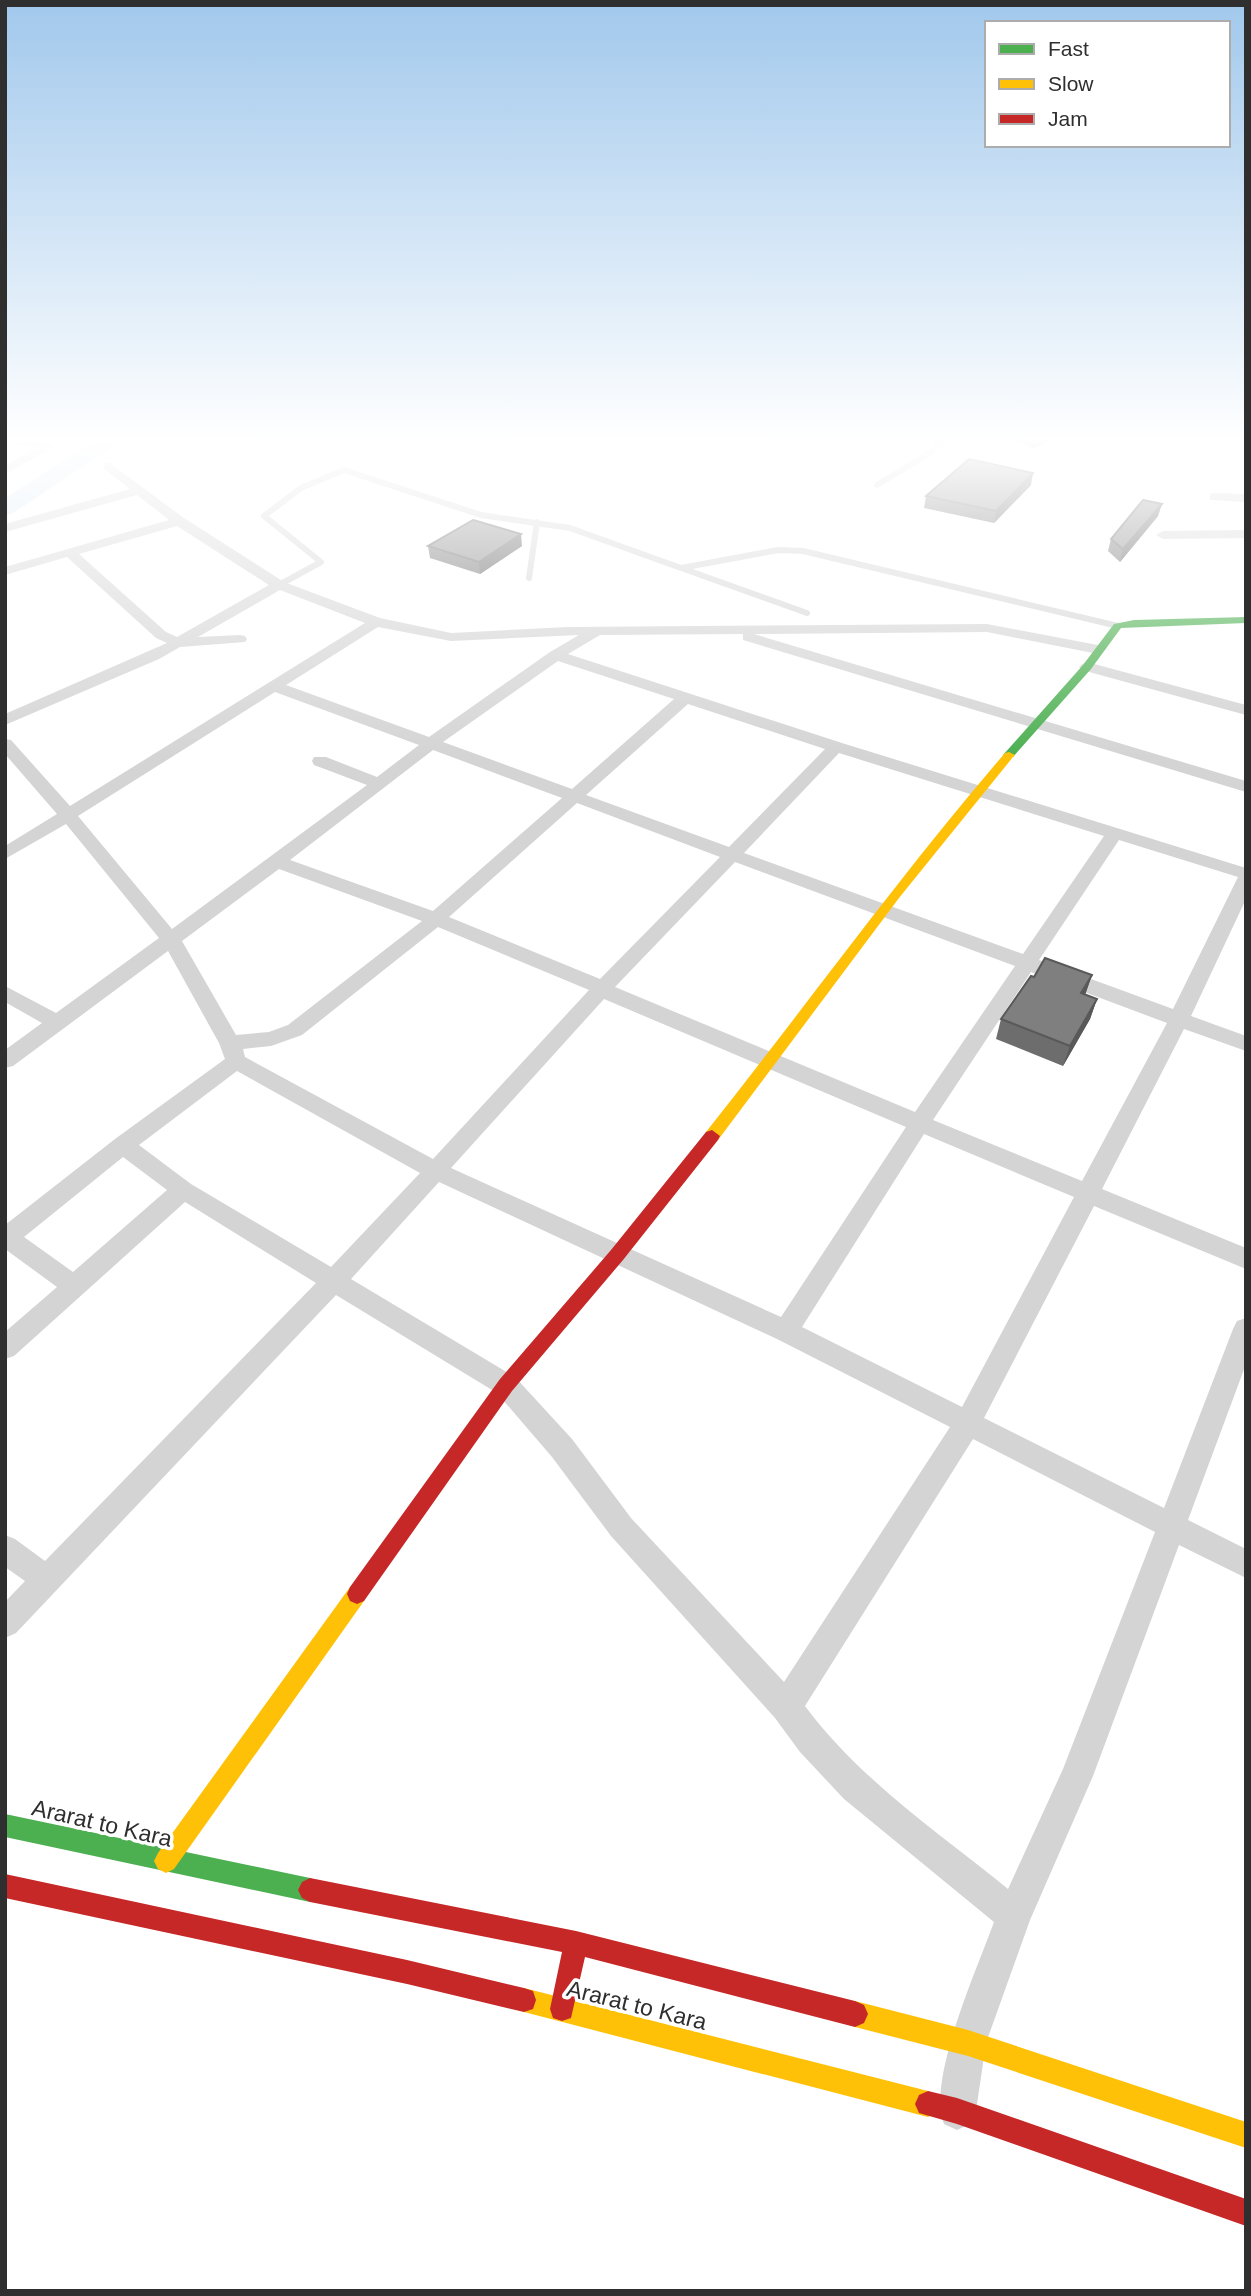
<svg xmlns="http://www.w3.org/2000/svg" width="1251" height="2296" font-family="Arial,sans-serif">
<style>
.lines{fill:none;stroke-linecap:round;stroke-linejoin:round}
.river{fill:#d7e6f3;fill-rule:evenodd}
.lane{stroke:#d4d4d4;stroke-width:6}
.street{fill:#d4d4d4;fill-rule:evenodd}
.fast{fill:#4caf50;fill-rule:evenodd}
.slow{fill:#ffc107;fill-rule:evenodd}
.jam{fill:#c62828;fill-rule:evenodd}
.wall{fill:#6d6d6d}
.shaded-wall{fill:#595959}
.building{fill:#7f7f7f;stroke:#595959;stroke-width:2}
.labels{text-anchor:middle;stroke-width:7;stroke-linejoin:round;paint-order:stroke}
.near-street-label{font-size:23px;fill:#2f2f2f;stroke:#fff}
</style>
<rect width="100%" height="100%" fill="#fff"/>
<g class="lines">
<path class="river" d="M 103,436 L 129,436 L 13,513 L 5,515 L 5,498 Z"/>
<path class="lane" d="M 877,485 L 928,454 L 949,436
M 684,569 L 807,613
M 529,578 L 537,522
M 279,585 L 321,562 L 264,516 L 301,488 L 344,470 L 481,515 L 570,528 L 681,568 L 778,550 L 803,551 L 1118,626"/>
<path class="street" d="M 5,436 L 49,443 L 55,447 L 5,474 L 5,465 L 38,448 L 5,442 Z
M 108,462 L 184,518 L 284,582 L 380,618 L 451,633 L 568,627 L 987,624 L 1103,646 L 1106,649 L 1098,654 L 987,632 L 754,634 L 1246,781 L 1246,792 L 743,640 L 743,634 L 600,635 L 568,654 L 842,743 L 1246,868 L 1246,899 L 1191,1016 L 1246,1036 L 1246,1051 L 1184,1029 L 1102,1189 L 1246,1248 L 1246,1269 L 1094,1206 L 984,1418 L 1164,1508 L 1233,1329 L 1237,1321 L 1246,1318 L 1246,1364 L 1188,1520 L 1246,1549 L 1246,1578 L 1179,1545 L 1093,1776 L 1030,1920 L 986,2043 L 976,2111 L 970,2124 L 957,2130 L 944,2124 C 926,2081 978,1967 994,1922 L 844,1799 L 800,1752 L 775,1718 L 611,1536 L 552,1457 L 497,1393 L 336,1295 L 16,1633 L 5,1638 L 5,1602 L 25,1581 L 5,1567 L 5,1535 L 15,1539 L 45,1561 L 316,1283 L 185,1202 L 14,1356 L 5,1359 L 5,1332 L 57,1287 L 5,1249 L 5,1225 L 115,1139 L 225,1059 L 219,1043 L 168,951 L 13,1066 L 5,1068 L 5,1050 L 42,1023 L 5,1002 L 5,986 L 56,1013 L 159,938 L 66,824 L 5,859 L 5,846 L 57,814 L 5,754 L 5,739 L 11,740 L 70,806 L 365,623 L 280,590 L 198,637 L 240,635 L 245,636 L 247,639 L 245,642 L 180,647 L 159,659 L 5,725 L 5,714 L 167,643 L 156,638 L 67,557 L 5,575 L 5,567 L 169,520 L 137,495 L 5,532 L 5,524 L 130,489 L 104,469 L 104,463 ZM 177,526 L 269,585 L 177,637 L 166,632 L 79,554 ZM 378,627 L 451,641 L 579,635 L 550,652 L 429,737 L 286,685 ZM 558,661 L 674,699 L 572,789 L 443,742 ZM 275,692 L 419,745 L 377,777 L 326,757 L 314,757 L 312,761 L 314,765 L 367,785 L 172,929 L 78,816 ZM 688,704 L 825,749 L 729,847 L 586,795 ZM 433,750 L 562,798 L 433,911 L 290,860 ZM 839,753 L 1104,836 L 1023,954 L 744,853 ZM 577,803 L 720,857 L 600,979 L 449,917 ZM 1119,840 L 1238,877 L 1173,1009 L 1039,960 ZM 735,862 L 1015,966 L 915,1112 L 615,987 ZM 279,869 L 422,921 L 288,1025 L 269,1032 L 236,1035 L 182,941 ZM 438,927 L 589,990 L 433,1159 L 245,1057 L 243,1049 L 271,1046 L 302,1035 ZM 1031,972 L 1167,1023 L 1082,1181 L 933,1120 ZM 604,999 L 906,1127 L 781,1317 L 451,1168 ZM 237,1071 L 420,1173 L 331,1267 L 191,1184 L 139,1145 ZM 924,1134 L 1074,1197 L 962,1407 L 802,1327 ZM 123,1157 L 167,1190 L 73,1272 L 24,1237 ZM 439,1182 L 777,1339 L 950,1427 L 784,1682 L 631,1518 L 572,1439 L 515,1377 L 351,1279 ZM 973,1439 L 1155,1532 L 1063,1769 L 1008,1889 C 938,1832 859,1779 805,1706 Z
M 1214,493 L 1246,494 L 1246,502 L 1210,500 L 1210,494 Z
M 1246,530 L 1246,538 L 1163,539 L 1156,535 L 1163,531 Z
M 1087,662 L 1246,705 L 1246,715 L 1082,670 L 1079,667 L 1082,664 Z"/>
<path class="fast" d="M 1246,617 L 1246,623 L 1121,628 L 1091,669 L 1013,757 L 1005,757 L 1003,755 L 1083,665 L 1114,624 L 1134,620 Z
M 5,1814 L 310,1878 L 318,1882 L 322,1890 L 318,1898 L 310,1902 L 5,1837 Z"/>
<path class="slow" d="M 1009,752 L 1015,755 L 1013,757 L 899,898 L 718,1140 L 706,1140 L 704,1136 L 706,1132 C 806,1006 900,875 1005,753 Z
M 357,1584 L 364,1587 L 367,1594 L 364,1601 L 174,1869 L 166,1873 L 158,1869 L 154,1861 L 158,1853 L 350,1587 Z
M 524,1988 L 928,2091 L 937,2095 L 941,2104 L 937,2113 L 928,2117 L 524,2012 L 515,2009 L 512,2000 L 515,1991 Z
M 855,2001 L 968,2030 L 1246,2122 L 1246,2148 L 968,2056 L 855,2027 L 846,2023 L 842,2014 L 846,2005 Z"/>
<path class="jam" d="M 712,1130 L 720,1136 L 718,1140 L 623,1260 L 512,1391 L 364,1601 L 357,1604 L 350,1601 L 347,1594 L 350,1587 L 500,1379 L 611,1250 L 706,1132 Z
M 5,1874 L 407,1960 L 524,1988 L 533,1991 L 536,2000 L 533,2009 L 524,2012 L 407,1984 L 5,1898 Z
M 310,1878 L 576,1931 L 855,2001 L 864,2005 L 868,2014 L 864,2023 L 855,2027 L 585,1957 L 571,2018 L 562,2021 L 553,2018 L 550,2009 L 562,1952 L 310,1902 L 302,1898 L 298,1890 L 302,1882 Z
M 928,2091 L 957,2098 L 1246,2199 L 1246,2226 L 957,2124 L 919,2113 L 915,2104 L 919,2095 Z"/>
</g>
<path class="wall" d="M 1004,436 L 1062,436 L 1033,448 Z
M 1031,485 L 994,523 L 924,508 L 926,496 Z
M 1158,516 L 1120,562 L 1108,551 L 1111,539 Z
M 428,546 L 522,546 L 480,574 L 430,558 Z
M 1092,975 L 1085,995 L 1097,999 L 1090,1019 L 1063,1066 L 996,1039 L 1001,1019 L 1034,977 Z"/>
<path class="shaded-wall" d="M 1036,436 L 1062,436 L 1033,448 Z
M 1033,473 L 1031,485 L 994,523 L 996,511 Z
M 1162,504 L 1158,516 L 1120,562 L 1123,549 Z
M 521,534 L 522,546 L 480,574 L 479,562 Z
M 1092,975 L 1085,995 L 1081,993 Z
M 1097,999 L 1090,1019 L 1063,1066 L 1070,1046 Z"/>
<path class="building" d="M 969,459 L 1033,473 L 996,511 L 926,496 Z
M 1143,500 L 1162,504 L 1123,549 L 1111,539 Z
M 473,520 L 521,534 L 479,562 L 428,546 Z
M 1045,958 L 1092,975 L 1081,993 L 1097,999 L 1070,1046 L 1001,1019 L 1031,976 L 1034,977 Z"/>
<linearGradient id="sky" x2="0" y2="1"><stop stop-color="#a1c8ec"/><stop offset="0.58" stop-color="#fff"/><stop offset="1" stop-color="#fff" stop-opacity="0"/></linearGradient>
<rect width="1251" height="758" fill="url(#sky)"/>
<g class="labels">
<g class="near-street-label">
<text transform="translate(102 1823) rotate(13)" y="8">Ararat to Kara</text>
<text transform="translate(637 2005) rotate(14)" y="8">Ararat to Kara</text>
</g>
</g>
<rect width="1251" height="2296" fill="none" stroke="#2f2f2f" stroke-width="14"/>
<rect x="985" y="21" width="245" height="126" fill="#ffffff" stroke="#acacac" stroke-width="2"/>
<rect x="999" y="44" width="35" height="10" fill="#4caf50" stroke="#acacac" stroke-width="2"/>
<text x="1048" y="56" font-size="21" fill="#2f2f2f">Fast</text>
<rect x="999" y="79" width="35" height="10" fill="#ffc107" stroke="#acacac" stroke-width="2"/>
<text x="1048" y="91" font-size="21" fill="#2f2f2f">Slow</text>
<rect x="999" y="114" width="35" height="10" fill="#c62828" stroke="#acacac" stroke-width="2"/>
<text x="1048" y="126" font-size="21" fill="#2f2f2f">Jam</text>
</svg>
